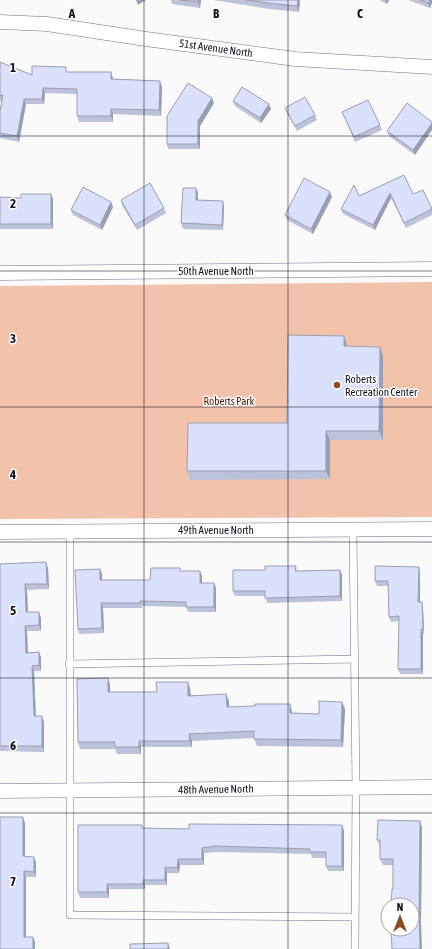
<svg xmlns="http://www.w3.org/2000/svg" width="432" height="949" font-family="'Asap Condensed',sans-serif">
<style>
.green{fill:#f3c2ab}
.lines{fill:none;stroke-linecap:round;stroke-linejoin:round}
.lane-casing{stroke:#6a728f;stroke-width:8}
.street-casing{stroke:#6a728f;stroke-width:15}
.lane{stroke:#fff;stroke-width:7}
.street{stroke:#fff;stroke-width:14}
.wall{fill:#bbc2d9}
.shaded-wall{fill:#999eb0}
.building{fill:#dae1fc;stroke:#999eb0}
.grid{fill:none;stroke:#10131e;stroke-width:1;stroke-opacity:0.55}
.poi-dot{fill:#8f4823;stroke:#fff;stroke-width:1.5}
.labels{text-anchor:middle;stroke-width:3;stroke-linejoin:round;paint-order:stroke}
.street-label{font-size:11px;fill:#10131e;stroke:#fff}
.poi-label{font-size:11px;fill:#10131e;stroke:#fff;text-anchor:start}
.park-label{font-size:11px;fill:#4f1d00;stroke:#fff}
.grid-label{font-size:13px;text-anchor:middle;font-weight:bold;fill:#10131e;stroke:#fff;stroke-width:3;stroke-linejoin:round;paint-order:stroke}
</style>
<rect width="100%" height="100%" fill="#fafafa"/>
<path class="green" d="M 432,282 L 432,517 L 0,519 L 0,286 Z"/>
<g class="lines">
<g class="lane-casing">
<path id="lane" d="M 353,530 L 356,788 L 355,949
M 70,531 L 70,915 L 355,917
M 69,664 L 354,659"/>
</g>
<g class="street-casing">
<path id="street" d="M 0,22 L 47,24 L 146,39 L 295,59 L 432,67
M 0,273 L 432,269
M 0,532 L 432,529
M 0,791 L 432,787"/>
</g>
<use href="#lane" class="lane"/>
<use href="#street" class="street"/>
</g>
<path class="wall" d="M 171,0 L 201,0 L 200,8 L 172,4 Z
M 213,0 L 300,0 L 299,12 L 270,9 Z
M 379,0 L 389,0 L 387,4 Z
M 408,0 L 432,0 L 432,3 L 430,8 Z
M 0,62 L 32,75 L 68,72 L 113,78 L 113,79 L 160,81 L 162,87 L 161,116 L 113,114 L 113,122 L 79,122 L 77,116 L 77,94 L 45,93 L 44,104 L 26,104 L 19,142 L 0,138 L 0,111 L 2,101 L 0,101 Z
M 233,101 L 271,109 L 261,123 L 235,106 Z
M 214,103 L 200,126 L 200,149 L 168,149 L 167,144 Z
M 285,108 L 315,115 L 317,120 L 297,131 L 287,113 Z
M 342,112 L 380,125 L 382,130 L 355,142 Z
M 432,122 L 415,155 L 389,136 L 387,131 Z
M 196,188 L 198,193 L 198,200 L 224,206 L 223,230 L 183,229 L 181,223 Z
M 51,194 L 53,199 L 53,229 L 0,229 L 0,197 L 21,198 Z
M 413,194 L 432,208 L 432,215 L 406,228 L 391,198 L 375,230 L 343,214 L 341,209 L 359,196 Z
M 332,197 L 313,234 L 287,220 L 285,215 Z
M 121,200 L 164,208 L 166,213 L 137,230 L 122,205 Z
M 111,202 L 113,207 L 102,230 L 73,215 L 71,210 Z
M 347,345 L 347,346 L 383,356 L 383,440 L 330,440 L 330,479 L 190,480 L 187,471 L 287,423 Z
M 0,564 L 48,568 L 49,589 L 27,590 L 28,612 L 41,618 L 41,631 L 27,631 L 28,653 L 39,652 L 41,658 L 41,671 L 34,671 L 36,716 L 44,722 L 44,752 L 0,751 Z
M 296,566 L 297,571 L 340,570 L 342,575 L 342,601 L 267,603 L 265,596 L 235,596 L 233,591 L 265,570 Z
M 100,569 L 102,574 L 102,580 L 150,580 L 181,571 L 200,571 L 202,576 L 202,583 L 214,583 L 216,588 L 216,612 L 188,612 L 186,607 L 142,606 L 142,608 L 103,608 L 104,633 L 79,634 L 78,629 Z
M 420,572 L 420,602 L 423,607 L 424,634 L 423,634 L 423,674 L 400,674 L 398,669 L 399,621 L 391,622 L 389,617 L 388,586 L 377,586 L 375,581 Z
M 108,678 L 110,685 L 110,692 L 157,692 L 188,682 L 190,689 L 191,695 L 229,701 L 229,707 L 292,711 L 292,713 L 319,714 L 342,702 L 345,709 L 343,747 L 257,746 L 254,738 L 192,741 L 192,747 L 141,747 L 141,754 L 117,754 L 115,749 L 80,749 L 78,742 Z
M 23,817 L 25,823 L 25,856 L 34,857 L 36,862 L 36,877 L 26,877 L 26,937 L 33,937 L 35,942 L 35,949 L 0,949 Z
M 342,825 L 344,831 L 344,871 L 328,871 L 326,866 L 326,858 L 312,858 L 311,854 L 217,852 L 204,853 L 204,865 L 180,865 L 179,873 L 167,873 L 167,885 L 145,885 L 145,889 L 109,889 L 109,898 L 80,898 L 78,892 L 143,828 L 189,829 Z
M 422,827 L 421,921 L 393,889 L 393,865 L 383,865 L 380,859 L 380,846 L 377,840 Z"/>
<path class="shaded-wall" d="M 136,0 L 146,0 L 138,5 Z
M 198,0 L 201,0 L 200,8 L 198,2 Z
M 298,0 L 300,0 L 299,12 L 297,6 Z
M 385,0 L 389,0 L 387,4 Z
M 430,0 L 432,0 L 432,3 L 430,8 L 428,3 Z
M 111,72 L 113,78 L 113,85 L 111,79 Z
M 160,81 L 162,87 L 161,116 L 159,110 Z
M 43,88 L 45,93 L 44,104 L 42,99 Z
M 212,98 L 214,103 L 200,126 L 200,149 L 198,144 L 198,121 Z
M 24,99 L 26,104 L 19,142 L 17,136 Z
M 269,104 L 271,109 L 261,123 L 260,118 Z
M 111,109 L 113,114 L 113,122 L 111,116 Z
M 432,123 L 432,130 L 415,155 L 413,150 Z
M 196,188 L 198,193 L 198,205 L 196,200 Z
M 330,192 L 332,197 L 313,234 L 311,229 Z
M 390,193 L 391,198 L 375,230 L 373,225 Z
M 51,194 L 53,199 L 53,229 L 51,224 Z
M 223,201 L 224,206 L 223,230 L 222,225 Z
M 111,202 L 113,207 L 102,230 L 100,225 Z
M 344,336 L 347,345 L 347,355 L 344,346 Z
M 380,347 L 383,356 L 383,440 L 379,431 Z
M 326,431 L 330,440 L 330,479 L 326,471 Z
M 46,562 L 48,568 L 49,589 L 47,584 Z
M 419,567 L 420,572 L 420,607 L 418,602 Z
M 100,569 L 102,574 L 102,585 L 100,580 Z
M 340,570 L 342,575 L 342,601 L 340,596 Z
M 200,571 L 202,576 L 202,588 L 200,583 Z
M 214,583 L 216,588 L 216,612 L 214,607 Z
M 25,584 L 27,590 L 28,618 L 26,612 Z
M 422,602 L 423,607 L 424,634 L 423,629 Z
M 101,603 L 103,608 L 104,633 L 102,628 Z
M 39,612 L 41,618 L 41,631 L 39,625 Z
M 25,626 L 27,631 L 28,658 L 26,653 Z
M 421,629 L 423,634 L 423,674 L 421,669 Z
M 39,652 L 41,658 L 41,671 L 39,665 Z
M 32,666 L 34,671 L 36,722 L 34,716 Z
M 108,678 L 110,685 L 110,699 L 108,692 Z
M 188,682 L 190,689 L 191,702 L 188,696 Z
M 226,694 L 229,701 L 229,714 L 227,707 Z
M 342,702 L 345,709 L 343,747 L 341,740 Z
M 290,704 L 292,711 L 292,719 L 290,713 Z
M 42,716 L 44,722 L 44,752 L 42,746 Z
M 189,734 L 192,741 L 192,747 L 190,741 Z
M 139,741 L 141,747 L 141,754 L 139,747 Z
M 23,817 L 25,823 L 25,862 L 23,856 Z
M 420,821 L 422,827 L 421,921 L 422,949 L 420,949 L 419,915 Z
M 342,825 L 344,831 L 344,871 L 342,866 Z
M 202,848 L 204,853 L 204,865 L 202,859 Z
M 34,857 L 36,862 L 36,877 L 34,872 Z
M 178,859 L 180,865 L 179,873 L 177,868 Z
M 165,867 L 167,873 L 167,885 L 165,880 Z
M 24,871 L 26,877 L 26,942 L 24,937 Z
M 143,880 L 145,885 L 145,889 L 143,884 Z
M 107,884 L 109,889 L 109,898 L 107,892 Z
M 33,937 L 35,942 L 35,949 L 33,949 Z
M 168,943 L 170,949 L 168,949 Z"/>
<path class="building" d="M 180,0 L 198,0 L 198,2 Z
M 246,0 L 298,0 L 297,6 L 268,3 Z
M 420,0 L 430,0 L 428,3 Z
M 0,62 L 32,75 L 32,66 L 66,67 L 66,72 L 111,72 L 111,79 L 160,81 L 159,110 L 111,109 L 111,116 L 77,116 L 77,89 L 43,88 L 42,99 L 24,99 L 17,136 L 0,133 L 0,111 L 3,95 L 0,96 Z
M 188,83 L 212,98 L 198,121 L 198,144 L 167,144 L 167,116 Z
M 242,87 L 269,104 L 260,118 L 233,101 Z
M 305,97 L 315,115 L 295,126 L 285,108 Z
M 368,100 L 380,125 L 354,137 L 342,112 Z
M 407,103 L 432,122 L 432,123 L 413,150 L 387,131 Z
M 404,175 L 413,194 L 423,190 L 432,209 L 404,223 L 390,193 L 373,225 L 341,209 L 354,185 L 359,196 Z
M 304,178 L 330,192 L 311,229 L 285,215 Z
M 150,183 L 164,208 L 135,225 L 121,200 Z
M 83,187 L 111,202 L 100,225 L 71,210 Z
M 183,188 L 196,188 L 196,200 L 223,201 L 222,225 L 181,223 Z
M 21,194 L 51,194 L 51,224 L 0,224 L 0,197 L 21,198 Z
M 288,335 L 344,336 L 344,346 L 380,347 L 379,431 L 326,431 L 326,471 L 187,471 L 188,423 L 287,423 Z
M 46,562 L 47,584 L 25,584 L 26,612 L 39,612 L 39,625 L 25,626 L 26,653 L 39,652 L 39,665 L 32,666 L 34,716 L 42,716 L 42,746 L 0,746 L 0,564 Z
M 265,566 L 296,566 L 295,571 L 340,570 L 340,596 L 265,598 L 265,591 L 233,591 L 233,570 L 265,570 Z
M 375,566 L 419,567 L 418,602 L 422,602 L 423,629 L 421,629 L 421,669 L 398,669 L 399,616 L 389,617 L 388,581 L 375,581 Z
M 151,568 L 180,568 L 180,571 L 200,571 L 200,583 L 214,583 L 214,607 L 186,607 L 186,602 L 140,601 L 140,603 L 101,603 L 102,628 L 78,629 L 75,570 L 100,569 L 100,580 L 150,580 Z
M 108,678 L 108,692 L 157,692 L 156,682 L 188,682 L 188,696 L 226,694 L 227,707 L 255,706 L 255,704 L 290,704 L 290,713 L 319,714 L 319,701 L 342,702 L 341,740 L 254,739 L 254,731 L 189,734 L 190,741 L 139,741 L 139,747 L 115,747 L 115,742 L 78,742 L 77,679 Z
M 0,817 L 23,817 L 23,856 L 34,857 L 34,872 L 24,871 L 24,937 L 33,937 L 33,949 L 0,949 Z
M 378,820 L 420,821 L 419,915 L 420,949 L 392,949 L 391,929 L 412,929 L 412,905 L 391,905 L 392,889 L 393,889 L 393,859 L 380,859 L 380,840 L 377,840 Z
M 189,824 L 342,825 L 342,866 L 326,866 L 326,852 L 310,852 L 310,849 L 215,846 L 202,848 L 202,859 L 178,859 L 177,868 L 165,867 L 165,880 L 143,880 L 143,884 L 107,884 L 107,892 L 78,892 L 78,825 L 142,825 L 142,828 L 189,829 Z
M 168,943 L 168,949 L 130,949 L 130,944 Z"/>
<path class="grid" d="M 144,0 L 144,949M 288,0 L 288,949M 0,136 L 432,136M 0,271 L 432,271M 0,407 L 432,407M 0,542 L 432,542M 0,678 L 432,678M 0,813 L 432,813"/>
<circle class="poi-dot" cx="337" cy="385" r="4"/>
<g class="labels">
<g class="street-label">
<text transform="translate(216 48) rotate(8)" y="4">51st Avenue North</text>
<text x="216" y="275">50th Avenue North</text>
<text x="216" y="534">49th Avenue North</text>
<text transform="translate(216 789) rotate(-1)" y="4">48th Avenue North</text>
</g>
<g class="poi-label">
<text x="345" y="383">Roberts<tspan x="345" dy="13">Recreation Center</tspan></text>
</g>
<g class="park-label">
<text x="229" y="405">Roberts Park</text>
</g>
</g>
<g class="grid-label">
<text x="72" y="18">A</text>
<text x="216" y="18">B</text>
<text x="360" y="18">C</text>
<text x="13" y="72">1</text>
<text x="13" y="208">2</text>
<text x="13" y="343">3</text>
<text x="13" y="479">4</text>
<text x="13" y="615">5</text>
<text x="13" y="750">6</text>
<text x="13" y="886">7</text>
</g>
<g transform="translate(400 917)"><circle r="19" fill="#ffffff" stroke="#9fa1a5"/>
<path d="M0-3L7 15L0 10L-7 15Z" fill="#8f4823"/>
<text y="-6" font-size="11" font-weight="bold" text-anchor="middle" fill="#10131e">N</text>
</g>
</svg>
